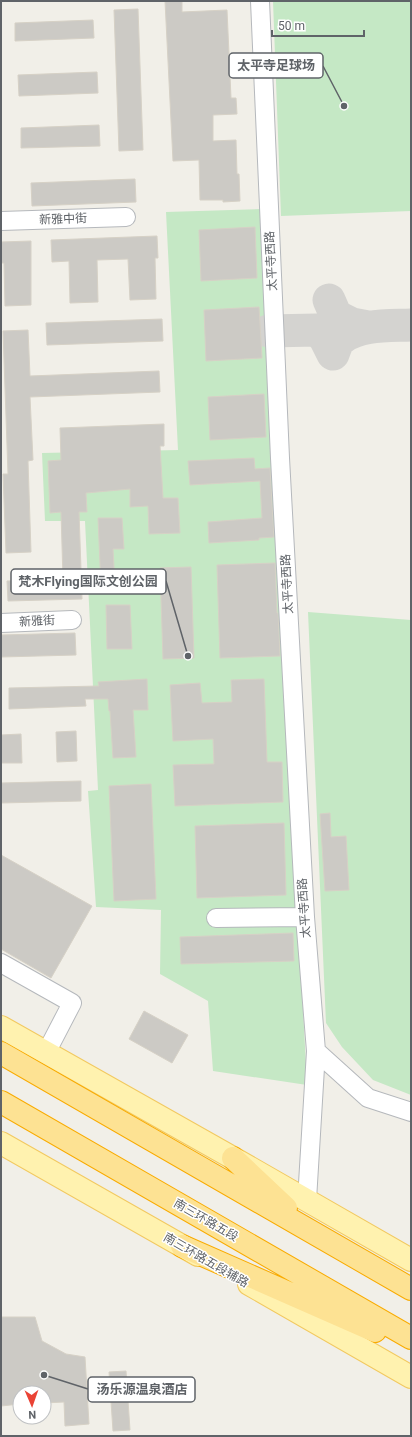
<svg xmlns="http://www.w3.org/2000/svg" width="412" height="1437" font-family="Roboto,'Noto Sans SC',sans-serif">
<style>
.green{fill:#c5e8c5}
.lines{fill:none;stroke-linecap:round;stroke-linejoin:round}
.taxiway{stroke:#d4d3d0;stroke-width:33}
.building{fill:#cccac5;stroke:#d6d1c6}
.minor-casing{stroke:#b5b8bc;stroke-width:20}
.major-casing{stroke:#f2c960;stroke-width:24}
.highway-casing{stroke:#f9ab00;stroke-width:24}
.minor{stroke:#fff;stroke-width:18}
.major{stroke:#fff2af;stroke-width:22}
.highway{stroke:#fde293;stroke-width:22}
.labels{text-anchor:middle;stroke-width:3;stroke-linejoin:round;paint-order:stroke}
.street-label{font-size:12px;fill:#5f6368;stroke:#fff}
.leader{fill:none;stroke:#5f6368;stroke-width:1.5}
.callout-dot{fill:#5f6368;stroke:#fff;stroke-width:1.5}
.callout{fill:#fff;stroke:#5f6368;stroke-width:1.5}
.callout-label{font-size:13px;text-anchor:middle;font-weight:bold;fill:#5f6368}
</style>
<rect width="100%" height="100%" fill="#f1efe8"/>
<path class="green" d="M 273,1 L 411,1 L 411,211 L 281,216 Z
M 261,209 L 307,1085 L 213,1071 L 208,1001 L 160,974 L 161,910 L 96,907 L 88,791 L 98,790 L 85,521 L 45,521 L 42,453 L 178,450 L 166,212 Z
M 308,612 L 411,620 L 411,1095 L 373,1080 L 342,1047 L 326,1023 Z"/>
<g class="lines">
<path class="taxiway" d="M 329,300 L 336,316 L 352,324 L 368,327
M 268,331 L 317,330 L 325,338 L 333,354
M 333,354 C 335,349 337,341 342,338 C 360,324 389,326 411,325"/>
</g>
<path class="building" d="M 165,1 L 182,1 L 182,12 L 227,10 L 231,98 L 236,98 L 237,114 L 213,115 L 213,141 L 236,140 L 237,174 L 239,174 L 240,201 L 223,202 L 223,200 L 200,200 L 199,160 L 173,161 Z
M 138,9 L 143,150 L 119,151 L 114,10 Z
M 93,20 L 94,38 L 15,41 L 15,23 Z
M 97,72 L 98,93 L 19,96 L 18,75 Z
M 99,125 L 100,146 L 21,148 L 21,128 Z
M 135,179 L 136,202 L 32,206 L 31,183 Z
M 255,227 L 257,278 L 201,281 L 199,230 Z
M 157,236 L 158,258 L 155,258 L 156,299 L 130,300 L 128,259 L 97,260 L 98,302 L 70,303 L 69,261 L 52,262 L 51,240 Z
M 31,241 L 31,305 L 5,306 L 4,263 L 1,263 L 1,242 Z
M 259,307 L 262,358 L 206,361 L 204,310 Z
M 162,319 L 163,341 L 47,345 L 46,323 Z
M 28,330 L 30,376 L 159,371 L 160,392 L 30,397 L 33,460 L 28,461 L 31,552 L 6,553 L 3,474 L 8,474 L 3,331 Z
M 264,394 L 266,437 L 210,440 L 208,397 Z
M 164,424 L 164,446 L 160,446 L 163,498 L 178,498 L 180,533 L 149,534 L 148,506 L 130,507 L 130,489 L 86,493 L 87,512 L 79,512 L 82,599 L 8,601 L 7,581 L 63,579 L 61,512 L 50,513 L 48,461 L 61,460 L 60,428 Z
M 254,458 L 255,469 L 270,468 L 274,537 L 259,538 L 259,540 L 209,543 L 208,522 L 262,518 L 260,481 L 190,485 L 188,461 Z
M 98,518 L 122,518 L 124,549 L 113,549 L 115,586 L 101,586 Z
M 275,563 L 277,613 L 278,613 L 280,656 L 220,658 L 217,565 Z
M 191,567 L 194,658 L 163,659 L 160,568 Z
M 106,605 L 130,605 L 132,649 L 107,649 Z
M 75,633 L 76,655 L 1,657 L 1,635 Z
M 147,679 L 148,710 L 133,710 L 136,757 L 113,758 L 110,711 L 109,711 L 108,699 L 85,699 L 86,706 L 9,709 L 9,688 L 99,686 L 98,682 Z
M 264,679 L 267,762 L 282,762 L 283,802 L 175,806 L 173,765 L 214,764 L 213,739 L 173,741 L 170,685 L 200,683 L 202,703 L 232,702 L 231,680 Z
M 76,731 L 77,761 L 57,762 L 56,732 Z
M 21,734 L 22,763 L 1,763 L 1,735 Z
M 81,781 L 81,801 L 1,803 L 1,783 Z
M 151,784 L 156,899 L 114,901 L 109,786 Z
M 330,813 L 331,837 L 346,836 L 349,890 L 325,891 L 320,814 Z
M 284,823 L 286,895 L 197,898 L 195,826 Z
M 1,855 L 92,906 L 51,978 L 1,949 Z
M 293,933 L 294,961 L 181,964 L 180,937 Z
M 144,1011 L 188,1035 L 172,1063 L 129,1039 Z
M 1,1317 L 35,1317 L 42,1341 L 66,1354 L 85,1357 L 89,1424 L 65,1426 L 64,1402 L 44,1403 L 44,1393 L 20,1393 L 20,1404 L 1,1406 Z
M 126,1371 L 130,1430 L 113,1431 L 109,1372 Z"/>
<g class="lines">
<g class="minor-casing">
<path id="minor" d="M 260,1 L 280,458 L 305,917 L 316,1051 L 368,1098 L 411,1112
M 1,221 L 126,217
M 1,623 L 72,620
M 216,918 L 305,917
M 1,963 L 72,1003 L 46,1053
M 307,1200 L 316,1051"/>
</g>
<g class="major-casing">
<path id="major" d="M 1,1027 L 233,1158 L 411,1260
M 1,1143 L 198,1255
M 249,1284 L 411,1377"/>
</g>
<g class="highway-casing">
<path id="highway" d="M 1,1053 L 411,1289
M 1,1102 L 411,1338
M 233,1158 L 286,1208
M 182,1246 L 375,1331"/>
</g>
<use href="#minor" class="minor"/>
<use href="#major" class="major"/>
<use href="#highway" class="highway"/>
</g>
<g class="labels">
<g class="street-label">
<text transform="translate(63 219) rotate(-2)" y="4">新雅中街</text>
<text transform="translate(271 261) rotate(-93)" y="4">太平寺西路</text>
<text transform="translate(287 584) rotate(-93)" y="4">太平寺西路</text>
<text transform="translate(37 621) rotate(-3)" y="4">新雅街</text>
<text transform="translate(304 908) rotate(-94)" y="4">太平寺西路</text>
<text transform="translate(206 1220) rotate(30)" y="4">南三环路五段</text>
<text transform="translate(206 1260) rotate(30)" y="4">南三环路五段辅路</text>
</g>
</g>
<path class="leader" d="M344 106L323 66M188 656L166 581M44 1375L88 1389"/>
<g class="callout-dot">
<circle cx="344" cy="106" r="4"/>
<circle cx="188" cy="656" r="4"/>
<circle cx="44" cy="1375" r="4"/>
</g>
<g class="callout">
<rect x="229" y="53" width="94" height="25" rx="4"/>
<rect x="11" y="569" width="155" height="25" rx="4"/>
<rect x="88" y="1377" width="107" height="25" rx="4"/>
</g>
<g class="callout-label">
<text x="276" y="70">太平寺足球场</text>
<text x="88" y="586">梵木Flying国际文创公园</text>
<text x="142" y="1394">汤乐源温泉酒店</text>
</g>
<rect width="412" height="1437" fill="none" stroke="#5f6368" stroke-width="4"/>
<g transform="translate(32 1405) rotate(178)"><circle r="19" fill="#ffffff" stroke="#bfc1c3"/>
<path d="M0-3L7 15L0 10L-7 15Z" fill="#ea4335"/>
<text y="-6" font-size="11" font-weight="bold" text-anchor="middle" fill="#5f6368">N</text>
</g>
<path d="M272 30v6h92v-6" fill="none" stroke="#5f6368" stroke-width="2"/>
<text x="278" y="30" font-size="12" fill="#5f6368" stroke="#ffffff" stroke-width="3" paint-order="stroke">50 m</text>
</svg>
